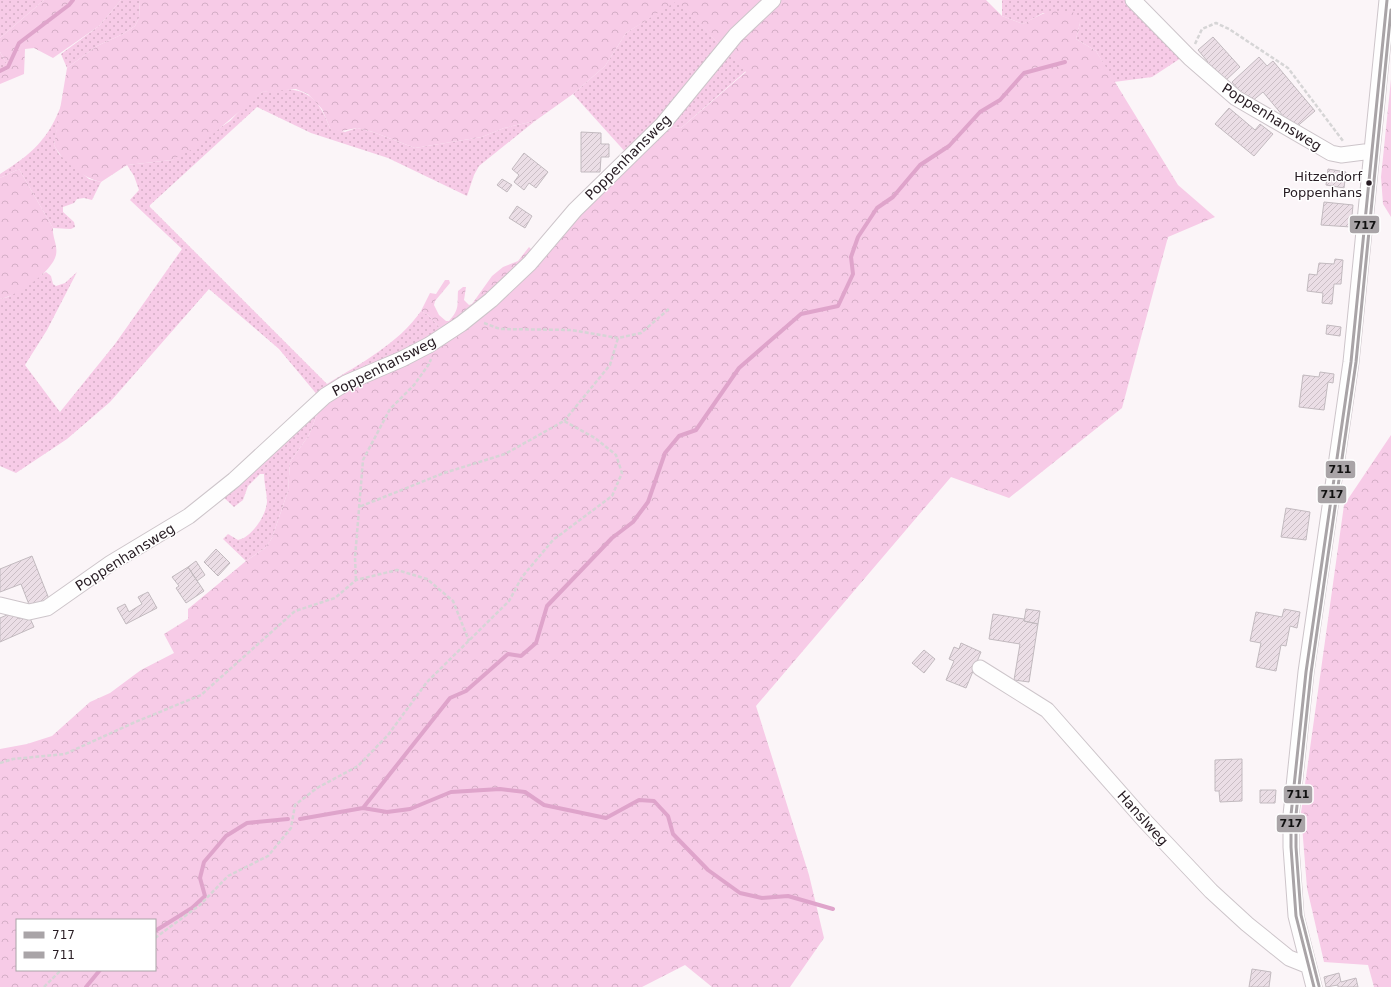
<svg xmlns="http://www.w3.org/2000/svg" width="1391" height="987" font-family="'DejaVu Sans',sans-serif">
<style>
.grass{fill:url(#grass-dots)}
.forest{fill:url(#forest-crowns);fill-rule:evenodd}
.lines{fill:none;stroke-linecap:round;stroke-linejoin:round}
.stream{stroke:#dfa4cb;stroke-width:4}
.building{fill:url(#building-hatch);stroke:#c2babf}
.minor-casing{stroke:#cdc5ca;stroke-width:17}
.path{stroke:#d6d5d6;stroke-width:2.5;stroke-dasharray:4 2;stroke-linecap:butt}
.minor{stroke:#fefefe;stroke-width:15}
.bus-1-casing{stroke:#fff;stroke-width:6}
.bus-2-casing{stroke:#fff;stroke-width:6}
.bus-1{stroke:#a9a4a7;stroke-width:3}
.bus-2{stroke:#a9a4a7;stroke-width:3}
.bus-dot{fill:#271c23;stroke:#fff;stroke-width:1.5}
.labels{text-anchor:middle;stroke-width:3;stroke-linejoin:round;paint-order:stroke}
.bus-label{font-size:13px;fill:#271c23;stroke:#fff;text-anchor:end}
.street-label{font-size:14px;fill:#271c23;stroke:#fff}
.line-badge{stroke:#fff;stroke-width:1.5}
.pale-badge-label{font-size:11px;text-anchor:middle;font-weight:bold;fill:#111}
</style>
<defs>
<pattern id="grass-dots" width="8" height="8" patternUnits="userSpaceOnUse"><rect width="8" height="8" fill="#f7cbe7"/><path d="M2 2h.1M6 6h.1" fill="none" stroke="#d4aec6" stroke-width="1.8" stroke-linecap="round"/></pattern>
<pattern id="forest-crowns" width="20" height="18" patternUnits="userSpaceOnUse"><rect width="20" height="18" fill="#f7cbe7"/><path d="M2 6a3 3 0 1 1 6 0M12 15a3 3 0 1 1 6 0" fill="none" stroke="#d4aec6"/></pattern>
<pattern id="building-hatch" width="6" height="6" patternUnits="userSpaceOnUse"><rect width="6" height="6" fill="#ebdee6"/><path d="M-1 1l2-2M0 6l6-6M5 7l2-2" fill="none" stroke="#cabec5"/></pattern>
</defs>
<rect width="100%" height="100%" fill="#fbf5f8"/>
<path class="grass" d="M 0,0 L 44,0 L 0,38 Z
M 121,0 L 140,0 L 139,18 L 135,26 L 123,34 L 97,46 L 67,68 L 61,54 L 99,26 Z
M 677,0 L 721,46 L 628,155 L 573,94 L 605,66 L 626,33 Z
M 1002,0 L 1130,0 L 1184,56 L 1152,77 L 1114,82 L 1096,51 L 1076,39 L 1080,23 L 1043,13 L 1023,24 L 1002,16 Z
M 726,50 L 746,71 L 681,128 L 665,126 Z
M 0,52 L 8,66 L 7,70 L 0,72 Z
M 282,89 C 311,89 320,103 330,128 L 345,132 L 357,128 L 373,132 L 415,148 L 482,137 L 504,128 L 535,121 L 479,166 L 474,175 L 467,196 L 388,158 L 311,133 L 257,107 L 149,206 L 327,384 C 361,363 398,344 421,311 L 428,315 L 443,331 L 319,397 L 279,349 L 209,289 L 110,402 L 67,439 L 16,473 L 0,466 L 0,299 L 8,297 L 46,272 L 51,276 L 53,284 L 56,286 L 65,283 L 77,272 L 47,330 L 25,365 L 60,412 L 115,344 L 182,249 L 130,200 L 139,190 L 134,176 L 127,165 L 172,160 L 230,121 L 246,104 L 262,92 Z
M 62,103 L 54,145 L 59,154 L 89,179 L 101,182 L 92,200 L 84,198 L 77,199 L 74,203 L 63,207 L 63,212 L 74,222 L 75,227 L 71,229 L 53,228 L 19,169 L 0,178 L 0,174 C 32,154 49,139 62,103 Z
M 322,402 L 309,435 L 290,462 L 288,491 L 272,538 L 265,548 L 246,561 L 223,539 L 228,534 L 238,540 C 251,538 266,516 267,502 C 267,493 264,484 264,474 L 260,474 L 248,486 L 243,500 L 234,507 L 220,494 Z"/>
<path class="forest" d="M 44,0 L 121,0 L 99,26 L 53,58 L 34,48 L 25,49 L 24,74 L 0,84 L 0,72 L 7,70 L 8,66 L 0,52 L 0,38 Z
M 140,0 L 768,0 L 721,46 L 677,1 L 626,33 L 605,66 L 573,94 L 535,121 L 504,128 L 482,137 L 415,148 L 373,132 L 357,128 L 336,132 L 330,128 L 322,109 L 308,94 L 296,89 L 262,92 L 200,145 L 172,160 L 127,165 L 101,182 C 83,178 63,162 54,145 L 67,68 L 97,46 L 123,34 L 135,26 L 139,18 Z
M 776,0 L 986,0 L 1002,16 L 1023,24 C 1042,13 1051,8 1073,12 L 1080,23 L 1076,39 L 1096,51 L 1178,185 L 1215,217 L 1168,237 L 1122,408 L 1009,498 L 951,477 L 756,706 L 809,875 L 824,938 L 790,987 L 712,987 L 685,965 L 642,987 L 0,987 L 0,749 L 27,744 L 52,736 L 90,702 L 110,693 L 141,670 L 174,653 L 164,634 L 188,619 L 188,609 L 246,561 L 265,548 L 272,538 L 288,491 L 290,462 L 309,435 L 322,402 L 431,347 L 665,126 L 681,128 L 746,72 L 726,50 ZM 17,920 L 155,920 L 155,970 L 17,970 Z
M 1391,79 L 1391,217 L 1383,204 L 1381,177 Z
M 19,169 L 53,228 C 52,237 58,245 56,255 C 52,272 17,296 0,299 L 0,178 Z
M 529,247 L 534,252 L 527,260 L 443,331 L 428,315 L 421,311 L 430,293 L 436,294 L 445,280 L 449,280 L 450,283 L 435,301 L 434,305 L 439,315 L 446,321 L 449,321 C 460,309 457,305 458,291 L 463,287 L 466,287 L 464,300 L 469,305 L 472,304 L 492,276 L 503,267 L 518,261 Z
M 1391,435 L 1391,987 L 1374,987 L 1368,965 L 1324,962 L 1307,888 L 1301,813 L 1344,505 Z"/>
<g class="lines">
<path class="stream" d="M 0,71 L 8,67 L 19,43 L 69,5 L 73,0
M 363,808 L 387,812 L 410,809 L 451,792 L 500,789 L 525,792 L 544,805 L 606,818 L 639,800 L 654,801 L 668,816 L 673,834 L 708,870 L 740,893 L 762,898 L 788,896 L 833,909
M 300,819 L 363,808 L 450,698 L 466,691 L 508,654 L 521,656 L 536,643 L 547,606 L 612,538 L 633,522 L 648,502 L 665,453 L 679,436 L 696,430 L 739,368 L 801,314 L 838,306 L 853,274 L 851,257 L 858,237 L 877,208 L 893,197 L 920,165 L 949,146 L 980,112 L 1000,100 L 1024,73 L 1065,62
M 155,931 L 192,908 L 205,896 L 200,878 L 204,862 L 226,836 L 247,823 L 288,819
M 86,987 L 100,970"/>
</g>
<path class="building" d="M 1213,37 L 1240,67 L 1225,81 L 1205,65 L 1208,62 L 1198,50 Z
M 1259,57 L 1267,66 L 1273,61 L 1315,111 L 1294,129 L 1263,92 L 1250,103 L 1232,82 Z
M 1229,108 L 1255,130 L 1260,124 L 1273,134 L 1254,156 L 1215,124 Z
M 581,132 L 601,133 L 601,144 L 609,144 L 609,157 L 601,157 L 600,172 L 581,172 Z
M 524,153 L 548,172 L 536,188 L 529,183 L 524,190 L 514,182 L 519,175 L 512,169 Z
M 1328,169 L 1346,172 L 1344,188 L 1326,185 Z
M 502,179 L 512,185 L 507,192 L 497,185 Z
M 1324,202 L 1353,205 L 1351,227 L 1321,225 Z
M 517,206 L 532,216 L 525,228 L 509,218 Z
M 1335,259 L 1343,260 L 1341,284 L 1334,284 L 1332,304 L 1322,303 L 1323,293 L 1307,291 L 1309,274 L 1317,275 L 1319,263 L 1334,264 Z
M 1327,325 L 1341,327 L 1340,336 L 1326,334 Z
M 1320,372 L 1334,374 L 1333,383 L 1328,382 L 1324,410 L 1299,407 L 1303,375 L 1319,377 Z
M 1286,508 L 1310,512 L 1306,540 L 1281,537 Z
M 216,549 L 230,563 L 218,576 L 204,562 Z
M 32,556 L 49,599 L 30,607 L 21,584 L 0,592 L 0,569 Z
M 196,561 L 205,575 L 197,581 L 188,567 Z
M 188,567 L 204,591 L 186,603 L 176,588 L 179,586 L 172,577 Z
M 148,592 L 157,608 L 126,624 L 117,608 L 125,604 L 129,612 L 142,604 L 138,597 Z
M 1026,609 L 1040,611 L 1038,624 L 1024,621 Z
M 1284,609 L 1300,612 L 1297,628 L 1290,626 L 1286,646 L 1281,645 L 1276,671 L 1256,667 L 1261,643 L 1250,641 L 1256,612 L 1282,617 Z
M 16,611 L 19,619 L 28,614 L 34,627 L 0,642 L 0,618 Z
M 993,614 L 1024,619 L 1024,621 L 1038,624 L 1029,682 L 1014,680 L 1020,644 L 989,639 Z
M 961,643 L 981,652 L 966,688 L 946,680 L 954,661 L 949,659 L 954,647 L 959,649 Z
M 924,650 L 935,659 L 924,673 L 912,663 Z
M 1242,759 L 1242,801 L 1220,802 L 1219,791 L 1215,791 L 1215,760 Z
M 1260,790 L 1276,790 L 1275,803 L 1260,803 Z
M 1252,969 L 1271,972 L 1269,987 L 1249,987 Z
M 1339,973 L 1341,982 L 1356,978 L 1358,987 L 1338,987 L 1338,985 L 1326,987 L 1324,977 Z"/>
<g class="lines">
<g class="minor-casing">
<path id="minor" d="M 1133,0 L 1190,58 L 1236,98 L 1331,153 L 1341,155 L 1372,151
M 0,605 L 29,612 L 47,608 L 111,563 L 189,516 L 234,480 L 325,396 L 346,383 L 402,359 L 429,345 L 461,324 L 491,300 L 530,263 L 575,210 L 663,124 L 736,35 L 773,0
M 980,668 L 1047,710 L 1144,820 L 1211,891 L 1247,924 L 1289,958 L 1304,964 L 1307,962
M 1314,987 L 1296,916 L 1291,847 L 1291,815 L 1306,672 L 1351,362 L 1387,0"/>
</g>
<path class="path" d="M 1195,44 L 1202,29 L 1216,23 L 1229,29 L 1288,68 L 1343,141
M 484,323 L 500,329 L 571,330 L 618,338 L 641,333 L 670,308
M 564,421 L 610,365 L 618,338
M 356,580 L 355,558 L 363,460 L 390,409 L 414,385 L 429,364 L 431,359
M 0,763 L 13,759 L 65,754 L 133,723 L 201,695 L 295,611 L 335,598 L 356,580 L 397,570 L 427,579 L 453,601 L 469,641
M 155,938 L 200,905 L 228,876 L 268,856 L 291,828 L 295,805 L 317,788 L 358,766 L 388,735 L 427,682 L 509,601 L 522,577 L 553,540 L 612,496 L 622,473 L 616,455 L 595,438 L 564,421 L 505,454 L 444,473 L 359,507
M 44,987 L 61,970"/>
<use href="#minor" class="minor"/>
<g class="bus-1-casing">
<path id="bus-1" d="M 1314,987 L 1296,916 L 1291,847 L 1291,815 L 1306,672 L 1351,362 L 1387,0"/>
</g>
<g class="bus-2-casing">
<path id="bus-2" d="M 1319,986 L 1301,915 L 1296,847 L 1296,815 L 1311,673 L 1356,362 L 1391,10"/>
</g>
<use href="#bus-1" class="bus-1"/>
<use href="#bus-2" class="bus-2"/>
</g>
<circle class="bus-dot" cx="1369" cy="183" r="3.5"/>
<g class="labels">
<g class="bus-label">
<text x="1362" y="181">Hitzendorf<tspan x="1362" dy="16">Poppenhans</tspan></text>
</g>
<g class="street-label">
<text transform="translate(1272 117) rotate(32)" y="5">Poppenhansweg</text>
<text transform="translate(628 157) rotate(-45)" y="5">Poppenhansweg</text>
<text transform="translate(384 366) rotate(-27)" y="5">Poppenhansweg</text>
<text transform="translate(125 557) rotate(-32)" y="5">Poppenhansweg</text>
<text transform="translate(1143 818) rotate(48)" y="5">Hanslweg</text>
</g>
</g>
<g class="line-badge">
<rect x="1349" y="215" width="31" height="19" rx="4" fill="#a9a4a7"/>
<rect x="1325" y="460" width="31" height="19" rx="4" fill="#a9a4a7"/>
<rect x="1317" y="485" width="30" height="19" rx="4" fill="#a9a4a7"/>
<rect x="1283" y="785" width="30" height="19" rx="4" fill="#a9a4a7"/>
<rect x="1276" y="814" width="30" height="19" rx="4" fill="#a9a4a7"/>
</g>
<g class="pale-badge-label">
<text x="1365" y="229">717</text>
<text x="1340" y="473">711</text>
<text x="1332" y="498">717</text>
<text x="1298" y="798">711</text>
<text x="1291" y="827">717</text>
</g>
<rect x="16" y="919" width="140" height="52" fill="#ffffff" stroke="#a9a4a7"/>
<rect x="24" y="932" width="20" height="6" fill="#a9a4a7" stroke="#a9a4a7"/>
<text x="52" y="939" font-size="12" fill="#271c23">717</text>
<rect x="24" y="952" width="20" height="6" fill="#a9a4a7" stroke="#a9a4a7"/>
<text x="52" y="959" font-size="12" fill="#271c23">711</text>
</svg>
